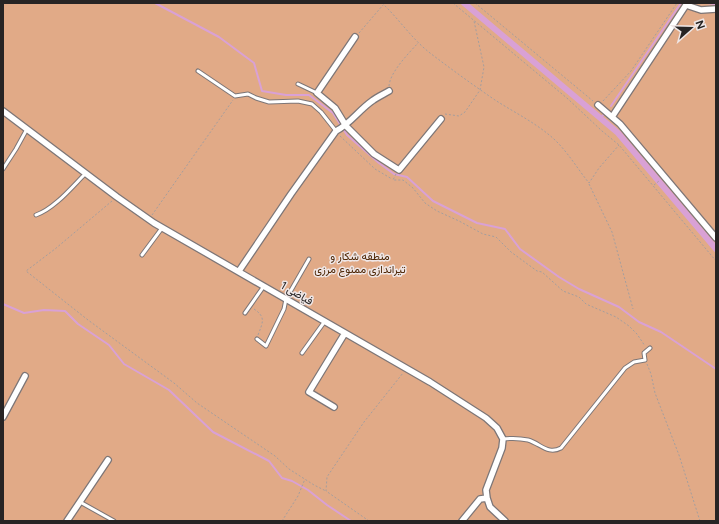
<svg xmlns="http://www.w3.org/2000/svg" width="719" height="524" font-family="Figtree,Vazirmatn,sans-serif">
<style>
.green{fill:#e1aa87}
.lines{fill:none;stroke-linecap:round;stroke-linejoin:round}
.stream{stroke:#d9a1d5;stroke-width:2}
.canal{stroke:#d9a1d5;stroke-width:6}
.service-casing{stroke:#7d7677;stroke-width:5}
.minor-casing{stroke:#7d7677;stroke-width:8}
.path{stroke:#a49e9e;stroke-width:1;stroke-dasharray:2 2;stroke-linecap:butt}
.service{stroke:#fff;stroke-width:3}
.minor{stroke:#fff;stroke-width:5.5}
.labels{text-anchor:middle;stroke-width:3;stroke-linejoin:round;paint-order:stroke}
.park-label{font-size:11px;fill:#4d2504;stroke:#efe7e7}
.street-label{font-size:11px;fill:#272424;stroke:#efe7e7}
</style>
<rect width="100%" height="100%" fill="#efe7e7"/>
<path class="green" d="M 3,3 L 716,3 L 716,521 L 3,521 Z"/>
<g class="lines">
<path class="stream" d="M 155,3 L 219,37 L 254,63 L 262,91 L 286,95 L 309,95 L 333,113 L 347,135 L 379,163 L 394,174 L 407,177 L 433,201 L 477,223 L 505,229 L 520,249 L 559,277 L 579,289 L 619,307 L 639,322 L 661,332 L 716,369
M 707,3 L 714,4 L 716,3
M 611,106 L 681,3
M 601,118 L 604,114
M 3,304 L 24,313 L 44,310 L 65,311 L 78,324 L 109,345 L 124,364 L 169,390 L 213,432 L 269,461 L 282,478 L 292,481 L 308,490 L 327,505 L 351,521"/>
<path class="canal" d="M 464,3 L 618,133 L 716,249"/>
<g class="service-casing">
<path id="service" d="M 198,71 L 235,96 L 248,94 L 256,98 L 269,102 L 298,101 L 312,104 L 321,112 L 336,131
M 298,84 L 317,93
M 3,169 L 16,149 L 27,129
M 36,215 C 54,209 72,187 85,174
M 142,255 L 162,228
M 245,313 L 264,286
M 257,339 L 266,346 L 284,309 L 286,299 L 309,259
M 302,353 L 325,321
M 503,439 C 512,438 519,438 528,440 C 541,444 548,455 561,448 L 625,368 L 634,362 L 645,360 L 644,353 L 650,348
M 80,502 L 114,521"/>
</g>
<g class="minor-casing">
<path id="minor" d="M 355,37 L 317,93 L 335,108 L 346,126 L 374,154 L 399,170 L 441,119
M 598,105 L 620,124 L 716,238
M 3,111 L 117,197 L 154,223 L 430,382 L 486,418 L 497,428 L 503,439 L 502,448 L 486,490 L 487,498 L 490,507 L 505,521
M 612,117 L 686,5 L 701,10 L 716,9
M 239,271 L 291,194 L 336,131 C 350,124 359,110 372,101 C 377,97 384,94 389,91
M 334,407 L 309,392 L 345,333
M 3,417 L 25,376
M 67,521 L 108,460
M 462,521 L 480,499 L 487,498"/>
</g>
<path class="path" d="M 382,3 C 399,19 412,39 430,53 C 451,69 473,85 495,100 C 512,111 532,121 548,134 C 565,147 576,167 589,183 L 599,168 L 619,145
M 453,3 L 568,99 L 602,131 L 619,145 L 716,261
M 475,3 L 593,101
M 359,33 L 383,5
M 389,86 C 390,72 409,53 418,43
M 603,101 L 631,71 L 677,3
M 445,114 L 459,116 L 465,112 L 480,90 L 484,67 L 474,21
M 340,136 L 375,169 L 392,179
M 396,174 L 393,180 L 403,180 L 413,188 L 425,203 L 437,211 L 459,221 L 483,234 L 496,237 L 511,252 L 537,271 L 542,272 L 563,291 L 579,297 L 586,304 L 616,317 L 629,326 L 637,334 L 645,346
M 589,184 L 612,232 L 633,309
M 654,185 L 659,181
M 112,201 L 55,249 L 26,271 L 88,320 L 174,383 L 197,403 L 275,456 L 289,469 L 314,485 L 326,491
M 152,215 L 233,100
M 254,309 C 266,317 263,322 258,335
M 647,364 L 651,374 L 655,393 L 679,455 L 700,521
M 282,521 L 298,496 L 305,479
M 369,521 L 326,491 L 327,477 L 333,468 L 364,422 L 403,373"/>
<use href="#service" class="service"/>
<use href="#minor" class="minor"/>
</g>
<g class="labels">
<g class="park-label">
<text x="360" y="260">منطقه شکار و<tspan x="360" dy="13">تیراندازی ممنوع مرزی</tspan></text>
</g>
<g class="street-label">
<text transform="translate(297 293) rotate(30)" y="4">فیاضی 1</text>
</g>
</g>
<rect width="719" height="524" fill="none" stroke="#272424" stroke-width="8"/>
<g transform="translate(691 28) rotate(70)" stroke="#efe7e7" stroke-width="3" paint-order="stroke">
<path d="M0-3L7 15L0 10L-7 15Z" fill="#272424"/>
<text y="-6" font-size="11" font-weight="bold" text-anchor="middle" fill="#272424">N</text>
</g>
</svg>
